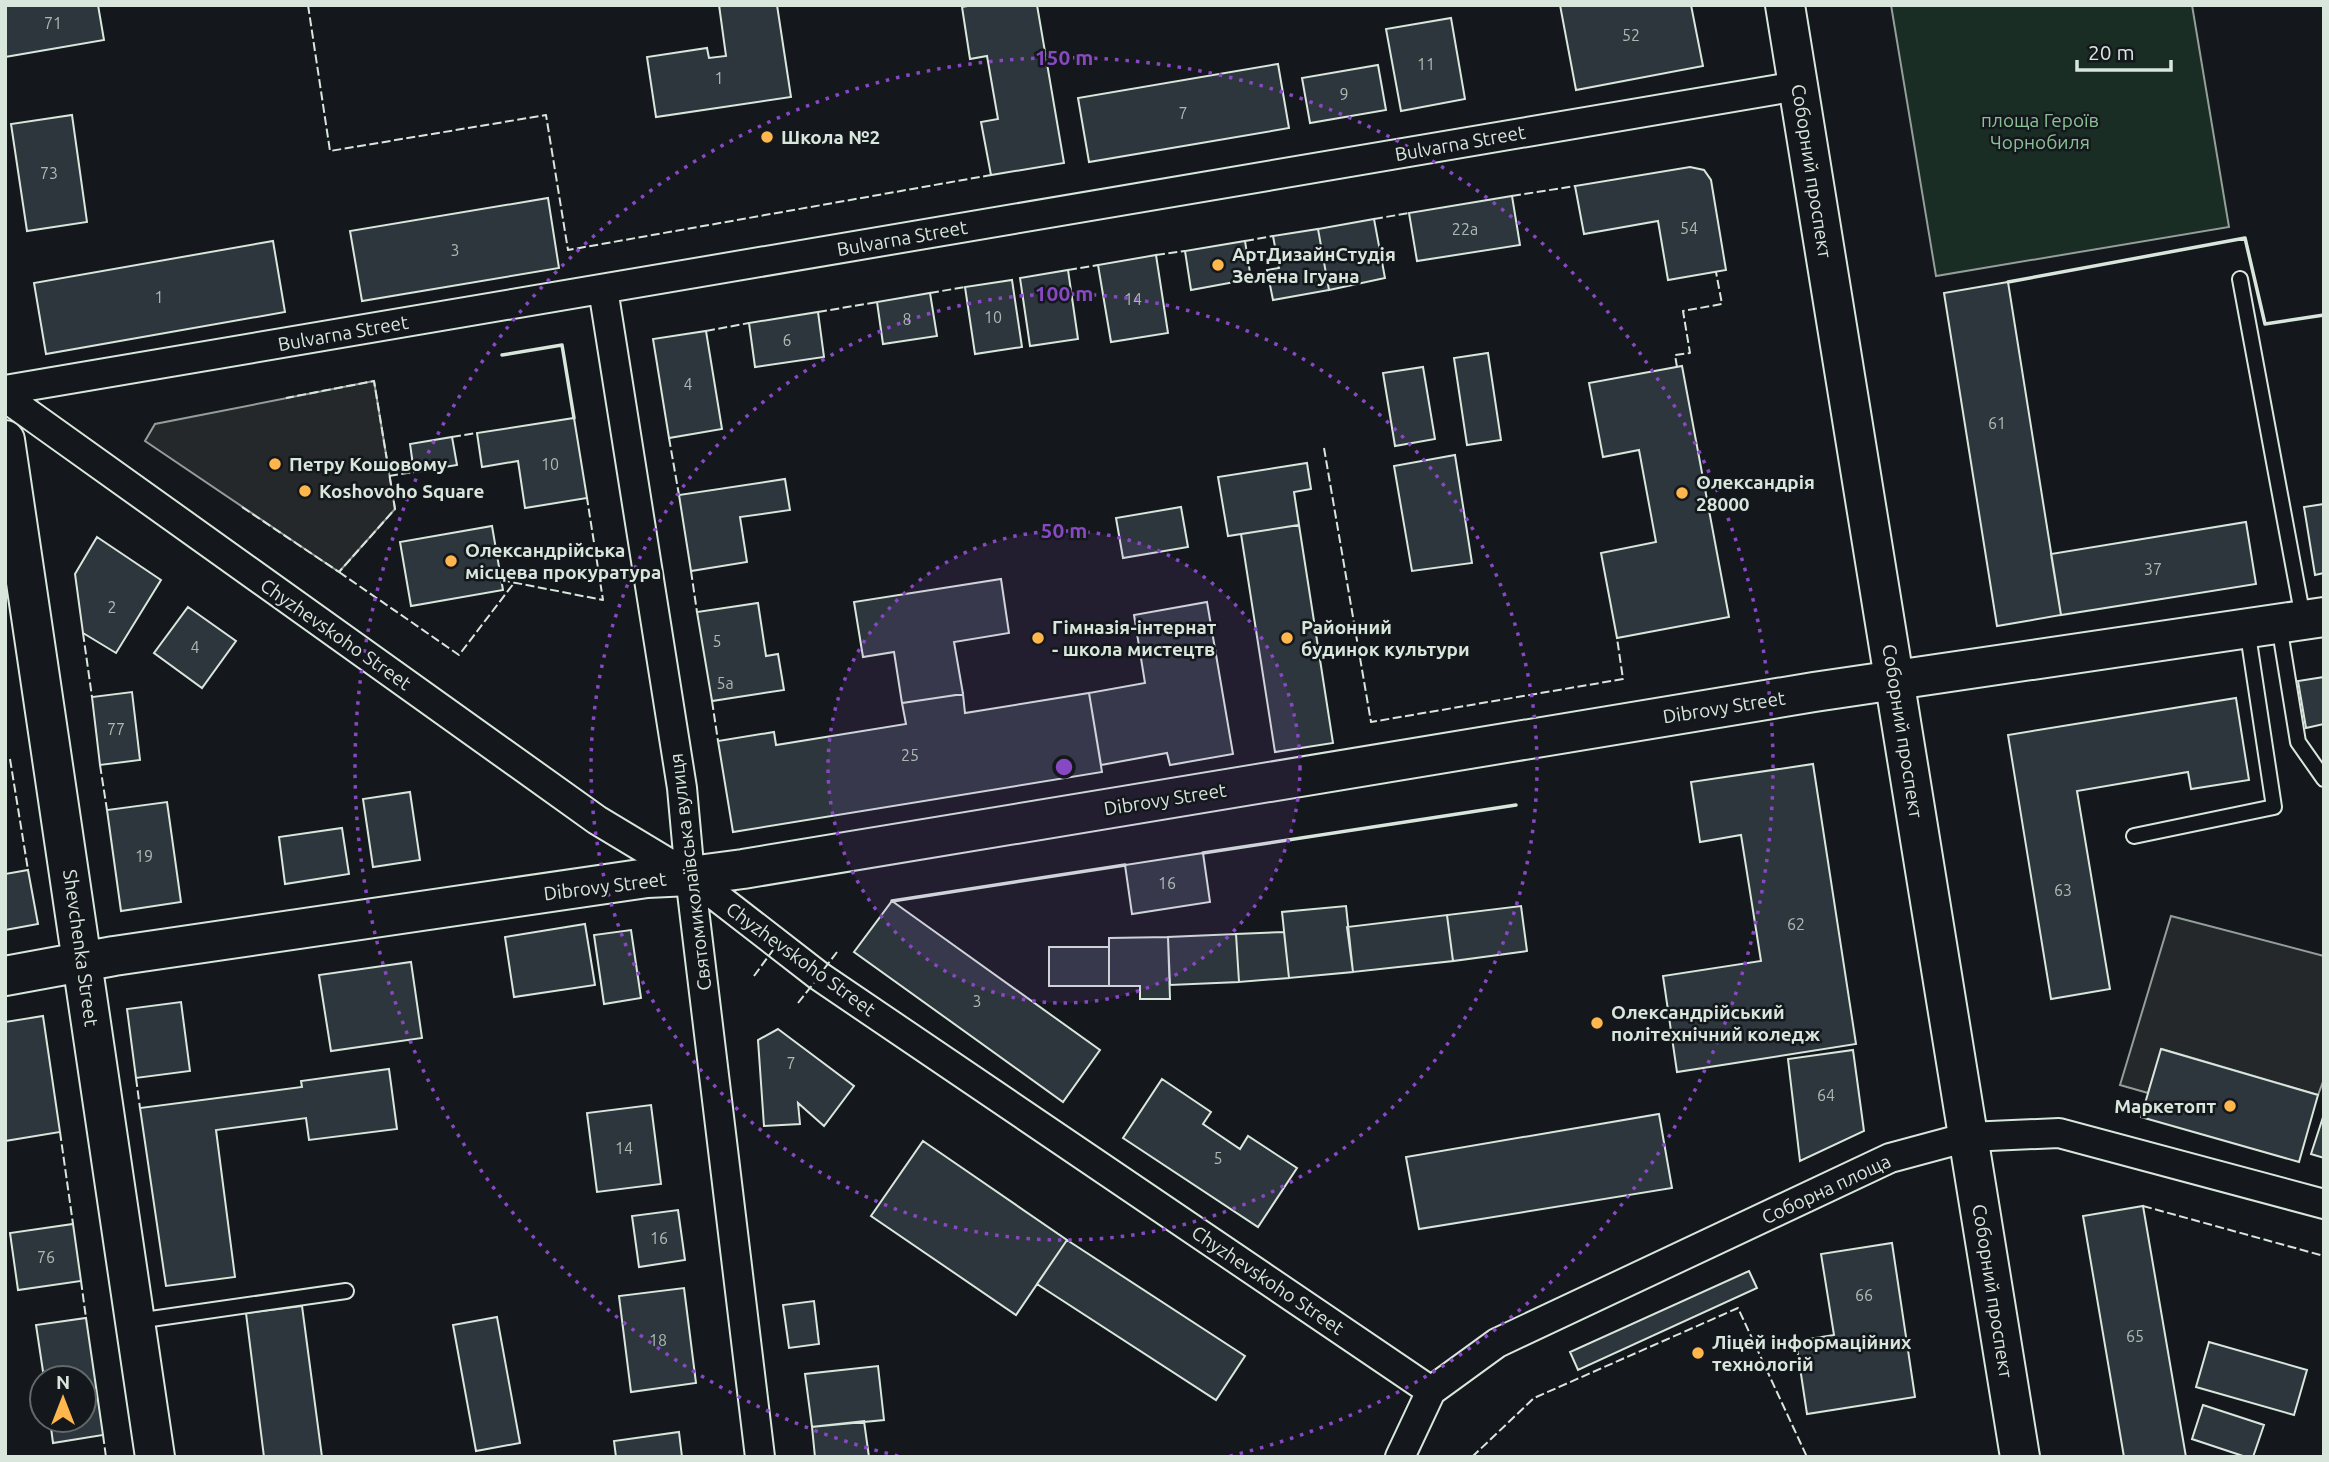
<svg xmlns="http://www.w3.org/2000/svg" width="2329" height="1462" font-family="Ubuntu,sans-serif">
<style>
.green{fill:#1a2d24;stroke:#939e99;stroke-width:2}
.parking{fill:#24282b;stroke:#939e99;stroke-width:2}
.building{fill:#2c363c;stroke:#d8e6dc;stroke-width:2}
.lines{fill:none;stroke-linecap:round;stroke-linejoin:round}
.lane-casing{stroke:#d8e6dc;stroke-width:18}
.street-casing{stroke:#d8e6dc;stroke-width:32}
.secondary-casing{stroke:#d8e6dc;stroke-width:42}
.primary-casing{stroke:#d8e6dc;stroke-width:42}
.lane{stroke:#14181c;stroke-width:14}
.street{stroke:#14181c;stroke-width:28}
.secondary{stroke:#14181c;stroke-width:38}
.primary{stroke:#14181c;stroke-width:38}
.fence{stroke:#d8e6dc;stroke-width:2;stroke-dasharray:9 3.5;stroke-linecap:butt}
.wall{stroke:#d8e6dc;stroke-width:3.5}
.ring{fill:none;stroke:#8948c3;stroke-width:3.5;stroke-dasharray:3.5 7}
.poi-dot{fill:#ffb74d;stroke:#14181c;stroke-width:2.5}
.labels{text-anchor:middle;stroke-width:5;stroke-linejoin:round;paint-order:stroke}
.number-label{font-size:16px;fill:#adbab4}
.park-label{font-size:19px;fill:#8ac095;stroke:#14181c}
.poi-label{font-size:19px;font-weight:bold;fill:#d8e6dc;stroke:#14181c;text-anchor:start}
.street-label{font-size:19px;fill:#d8e6dc;stroke:#14181c}
.centre{fill:#8948c3;stroke:#14181c;stroke-width:3.5}
.ring-label{font-size:21px;text-anchor:middle;font-weight:bold;fill:#8948c3;stroke:#14181c;stroke-width:5;stroke-linejoin:round;paint-order:stroke}
</style>
<rect width="100%" height="100%" fill="#14181c"/>
<path class="green" d="M 1891,5 L 2192,5 L 2229,227 L 1936,276 Z"/>
<path class="parking" d="M 374,381 L 395,509 L 339,572 L 145,441 L 155,424 Z
M 2171,916 L 2324,956 L 2324,1079 L 2318,1095 L 2162,1049 L 2148,1093 L 2120,1085 Z"/>
<path class="building" d="M 5,5 L 98,5 L 104,40 L 5,57 Z
M 719,5 L 777,5 L 791,97 L 656,117 L 647,57 L 707,48 L 709,58 L 726,56 Z
M 973,5 L 1037,5 L 1064,163 L 991,175 L 981,122 L 998,119 L 987,56 L 970,59 L 962,7 Z
M 1560,5 L 1691,5 L 1703,66 L 1576,90 Z
M 1451,18 L 1465,99 L 1401,111 L 1386,29 Z
M 1278,64 L 1289,128 L 1089,162 L 1078,98 Z
M 1378,65 L 1386,110 L 1310,123 L 1302,78 Z
M 72,115 L 87,222 L 27,231 L 11,124 Z
M 1690,167 L 1704,170 L 1711,180 L 1726,270 L 1668,280 L 1658,221 L 1584,234 L 1575,186 Z
M 1512,196 L 1520,245 L 1417,261 L 1409,213 Z
M 548,198 L 559,268 L 362,301 L 350,231 Z
M 1374,219 L 1385,278 L 1329,290 L 1318,229 Z
M 1318,229 L 1329,290 L 1273,300 L 1267,270 L 1279,268 L 1273,236 Z
M 273,241 L 285,312 L 46,354 L 34,283 Z
M 1245,241 L 1251,279 L 1191,290 L 1185,251 Z
M 1156,255 L 1168,333 L 1111,342 L 1098,265 Z
M 1068,270 L 1078,339 L 1030,346 L 1020,278 Z
M 1012,280 L 1022,347 L 975,354 L 965,287 Z
M 2008,282 L 2061,615 L 1997,626 L 1944,293 Z
M 930,293 L 937,336 L 883,344 L 877,302 Z
M 818,312 L 824,357 L 755,367 L 749,323 Z
M 706,331 L 722,429 L 669,438 L 653,339 Z
M 1488,353 L 1501,440 L 1467,445 L 1454,358 Z
M 1682,366 L 1729,617 L 1617,638 L 1601,553 L 1656,542 L 1639,450 L 1603,457 L 1589,383 Z
M 1423,367 L 1435,439 L 1395,446 L 1383,373 Z
M 574,418 L 587,498 L 525,508 L 518,461 L 482,467 L 477,433 Z
M 452,437 L 457,465 L 414,472 L 410,444 Z
M 1455,455 L 1472,563 L 1412,571 L 1394,466 Z
M 1307,463 L 1311,489 L 1294,492 L 1299,525 L 1228,536 L 1218,477 Z
M 785,479 L 790,510 L 740,517 L 747,562 L 691,571 L 679,495 Z
M 2324,504 L 2324,573 L 2315,575 L 2304,507 Z
M 1181,507 L 1188,547 L 1123,558 L 1116,518 Z
M 2246,522 L 2256,584 L 2061,615 L 2051,554 Z
M 1299,525 L 1333,743 L 1275,752 L 1241,534 Z
M 492,526 L 503,590 L 411,606 L 400,542 Z
M 97,537 L 161,580 L 116,653 L 83,633 L 75,574 Z
M 1001,579 L 1009,633 L 954,642 L 963,694 L 902,703 L 894,652 L 863,657 L 854,602 Z
M 1207,602 L 1233,754 L 1170,765 L 1167,753 L 1101,765 L 1089,693 L 1145,683 L 1134,615 Z
M 758,603 L 766,656 L 778,654 L 784,690 L 712,701 L 697,612 Z
M 188,607 L 236,641 L 202,688 L 154,653 Z
M 2324,677 L 2324,724 L 2306,728 L 2298,681 Z
M 132,692 L 140,760 L 100,765 L 92,697 Z
M 1089,693 L 1102,772 L 733,832 L 718,741 L 774,732 L 776,745 L 906,724 L 902,703 L 963,694 L 965,713 Z
M 2236,698 L 2249,780 L 2191,789 L 2188,772 L 2077,791 L 2110,989 L 2051,999 L 2008,735 Z
M 1813,764 L 1856,1044 L 1677,1072 L 1663,976 L 1761,961 L 1741,835 L 1700,842 L 1691,782 Z
M 410,792 L 420,860 L 373,867 L 363,799 Z
M 167,802 L 181,902 L 121,911 L 107,810 Z
M 342,828 L 349,874 L 285,884 L 279,837 Z
M 1203,853 L 1210,902 L 1132,914 L 1125,865 Z
M 28,870 L 38,924 L 5,930 L 5,874 Z
M 892,901 L 1100,1050 L 1063,1102 L 854,952 Z
M 1346,906 L 1353,972 L 1289,978 L 1282,912 Z
M 1521,906 L 1527,951 L 1453,961 L 1447,915 Z
M 1447,915 L 1453,961 L 1353,972 L 1347,927 Z
M 585,924 L 595,985 L 514,997 L 505,937 Z
M 631,930 L 641,998 L 604,1004 L 594,935 Z
M 1284,932 L 1289,978 L 1239,982 L 1236,934 Z
M 1236,934 L 1239,982 L 1170,985 L 1168,937 Z
M 1168,937 L 1170,999 L 1140,999 L 1140,986 L 1109,986 L 1109,938 Z
M 1049,947 L 1109,947 L 1109,986 L 1049,986 Z
M 411,962 L 422,1038 L 331,1051 L 319,975 Z
M 181,1002 L 190,1071 L 136,1078 L 127,1009 Z
M 43,1016 L 60,1132 L 5,1141 L 5,1022 Z
M 778,1029 L 854,1086 L 824,1126 L 798,1103 L 800,1124 L 764,1126 L 758,1040 Z
M 2161,1049 L 2318,1095 L 2299,1162 L 2141,1117 Z
M 1853,1050 L 1864,1131 L 1800,1161 L 1788,1059 Z
M 389,1069 L 397,1129 L 309,1140 L 306,1118 L 216,1130 L 235,1277 L 166,1286 L 140,1108 L 302,1087 L 301,1081 Z
M 1162,1079 L 1211,1112 L 1203,1124 L 1240,1149 L 1248,1136 L 1297,1168 L 1258,1227 L 1123,1138 Z
M 651,1105 L 661,1184 L 597,1192 L 587,1113 Z
M 1659,1114 L 1672,1188 L 1419,1229 L 1406,1157 Z
M 2324,1114 L 2324,1158 L 2311,1154 Z
M 923,1141 L 1067,1240 L 1016,1315 L 871,1216 Z
M 2143,1206 L 2186,1457 L 2124,1457 L 2083,1216 Z
M 678,1210 L 685,1260 L 639,1267 L 632,1216 Z
M 73,1224 L 81,1281 L 18,1290 L 10,1233 Z
M 1067,1240 L 1245,1356 L 1216,1400 L 1037,1284 Z
M 1892,1243 L 1915,1397 L 1807,1414 L 1796,1341 L 1834,1335 L 1821,1254 Z
M 1749,1271 L 1757,1288 L 1578,1370 L 1570,1352 Z
M 684,1288 L 696,1383 L 631,1392 L 619,1296 Z
M 814,1301 L 819,1344 L 789,1348 L 783,1305 Z
M 302,1306 L 322,1457 L 264,1457 L 246,1313 Z
M 497,1317 L 520,1443 L 476,1451 L 453,1325 Z
M 86,1318 L 103,1435 L 53,1443 L 50,1420 L 84,1420 L 84,1378 L 44,1378 L 36,1325 Z
M 2209,1342 L 2307,1370 L 2294,1415 L 2196,1387 Z
M 878,1366 L 884,1420 L 812,1427 L 805,1374 Z
M 2203,1405 L 2264,1425 L 2253,1457 L 2246,1457 L 2192,1439 Z
M 864,1421 L 869,1457 L 815,1457 L 812,1427 Z
M 679,1432 L 682,1457 L 616,1457 L 614,1441 Z"/>
<g class="lines">
<g class="lane-casing">
<path id="lane" d="M 2240,279 L 2303,618
M 2279,625 L 2298,742 L 2324,779
M 2134,836 L 2274,807 L 2247,628
M 137,1321 L 346,1291"/>
</g>
<g class="street-casing">
<path id="street" d="M 603,289 L 682,788 L 690,876 L 760,1457
M 5,390 L 1798,86
M 5,397 L 597,820 L 690,876 L 819,976 L 1431,1391
M 1400,1457 L 1431,1391 L 1497,1343 L 1890,1158 L 1968,1137 L 2059,1133 L 2324,1204"/>
</g>
<g class="secondary-casing">
<path id="secondary" d="M 5,440 L 155,1457
M 5,976 L 114,956 L 647,878 L 690,876 L 743,869 L 1814,692 L 2324,617"/>
</g>
<g class="primary-casing">
<path id="primary" d="M 1785,5 L 2020,1457"/>
</g>
<use href="#lane" class="lane"/>
<use href="#street" class="street"/>
<use href="#secondary" class="secondary"/>
<use href="#primary" class="primary"/>
<path class="fence" d="M 308,5 L 330,151 L 546,115 L 568,250 L 991,175
M 1512,196 L 1575,186
M 1374,219 L 1409,213
M 1245,241 L 1273,236
M 1156,255 L 1185,251
M 1068,270 L 1098,265
M 930,293 L 965,287
M 818,312 L 877,302
M 706,331 L 749,323
M 1677,367 L 1675,355 L 1690,353 L 1683,311 L 1722,304 L 1716,272
M 452,437 L 477,433
M 669,438 L 679,495
M 1324,448 L 1371,722 L 1623,679 L 1617,638
M 389,476 L 414,472
M 242,507 L 339,572 L 395,509 L 374,381 L 286,398
M 691,571 L 697,612
M 339,572 L 459,655 L 514,583
M 501,580 L 603,600 L 587,498
M 83,633 L 92,697
M 712,701 L 718,741
M 10,759 L 28,870
M 100,765 L 107,810
M 824,969 L 837,952
M 754,976 L 773,950
M 798,1003 L 814,983
M 136,1078 L 140,1108
M 60,1132 L 73,1224
M 2143,1206 L 2324,1256
M 81,1281 L 86,1318
M 103,1435 L 106,1457
M 1472,1457 L 1534,1398 L 1738,1308 L 1807,1457"/>
<path class="wall" d="M 2008,282 L 2245,238 L 2265,324 L 2324,315
M 502,355 L 562,345 L 574,418
M 1203,853 L 1516,805
M 892,901 L 1125,865"/>
</g>
<circle cx="1064" cy="767" r="236" fill="#8948c3" fill-opacity=".12"/>
<g class="ring">
<circle cx="1064" cy="767" r="236"/>
<circle cx="1064" cy="767" r="473"/>
<path d="M898 1456A709 709 0 1 1 1230 1456"/>
</g>
<g class="poi-dot">
<circle cx="767" cy="137" r="7"/>
<circle cx="1218" cy="265" r="7"/>
<circle cx="275" cy="464" r="7"/>
<circle cx="305" cy="491" r="7"/>
<circle cx="1682" cy="493" r="7"/>
<circle cx="451" cy="561" r="7"/>
<circle cx="1038" cy="638" r="7"/>
<circle cx="1287" cy="638" r="7"/>
<circle cx="1597" cy="1023" r="7"/>
<circle cx="2230" cy="1106" r="7"/>
<circle cx="1698" cy="1353" r="7"/>
</g>
<g class="labels">
<g class="number-label">
<text x="53" y="29">71</text>
<text x="1631" y="41">52</text>
<text x="1426" y="70">11</text>
<text x="719" y="84">1</text>
<text x="1344" y="100">9</text>
<text x="1183" y="119">7</text>
<text x="49" y="179">73</text>
<text x="1689" y="234">54</text>
<text x="1465" y="235">22а</text>
<text x="455" y="256">3</text>
<text x="159" y="303">1</text>
<text x="1133" y="305">14</text>
<text x="993" y="323">10</text>
<text x="907" y="325">8</text>
<text x="787" y="346">6</text>
<text x="688" y="390">4</text>
<text x="1997" y="429">61</text>
<text x="550" y="470">10</text>
<text x="2153" y="575">37</text>
<text x="112" y="613">2</text>
<text x="717" y="647">5</text>
<text x="195" y="653">4</text>
<text x="725" y="689">5а</text>
<text x="116" y="735">77</text>
<text x="910" y="761">25</text>
<text x="144" y="862">19</text>
<text x="1167" y="889">16</text>
<text x="2063" y="896">63</text>
<text x="1796" y="930">62</text>
<text x="977" y="1007">3</text>
<text x="791" y="1069">7</text>
<text x="1826" y="1101">64</text>
<text x="624" y="1154">14</text>
<text x="1218" y="1164">5</text>
<text x="659" y="1244">16</text>
<text x="46" y="1263">76</text>
<text x="1864" y="1301">66</text>
<text x="2135" y="1342">65</text>
<text x="658" y="1346">18</text>
</g>
<g class="park-label">
<text x="2040" y="127">площа Героїв<tspan x="2040" dy="22">Чорнобиля</tspan></text>
</g>
<g class="poi-label">
<text x="781" y="144">Школа №2</text>
<text x="1232" y="261">АртДизайнСтудія<tspan x="1232" dy="22">Зелена Ігуана</tspan></text>
<text x="289" y="471">Петру Кошовому</text>
<text x="1696" y="489">Олександрія<tspan x="1696" dy="22">28000</tspan></text>
<text x="319" y="498">Koshovoho Square</text>
<text x="465" y="557">Олександрійська<tspan x="465" dy="22">місцева прокуратура</tspan></text>
<text x="1052" y="634">Гімназія-інтернат<tspan x="1052" dy="22">- школа мистецтв</tspan></text>
<text x="1301" y="634">Районний<tspan x="1301" dy="22">будинок культури</tspan></text>
<text x="1611" y="1019">Олександрійський<tspan x="1611" dy="22">політехнічний коледж</tspan></text>
<text x="2216" y="1113" text-anchor="end">Маркетопт</text>
<text x="1712" y="1349">Ліцей інформаційних<tspan x="1712" dy="22">технологій</tspan></text>
</g>
<g class="street-label">
<text transform="translate(1460 143) rotate(-10)" y="7">Bulvarna Street</text>
<text transform="translate(1812 171) rotate(81)" y="7">Соборний проспект</text>
<text transform="translate(902 238) rotate(-10)" y="7">Bulvarna Street</text>
<text transform="translate(343 333) rotate(-10)" y="7">Bulvarna Street</text>
<text transform="translate(336 634) rotate(35)" y="7">Chyzhevskoho Street</text>
<text transform="translate(1724 707) rotate(-9)" y="7">Dibrovy Street</text>
<text transform="translate(1903 731) rotate(81)" y="7">Соборний проспект</text>
<text transform="translate(1165 799) rotate(-9)" y="7">Dibrovy Street</text>
<text transform="translate(690 872) rotate(-97)" y="7">Святомиколаївська вулиця</text>
<text transform="translate(605 886) rotate(-7)" y="7">Dibrovy Street</text>
<text transform="translate(81 948) rotate(82)" y="7">Shevchenka Street</text>
<text transform="translate(801 959) rotate(36)" y="7">Chyzhevskoho Street</text>
<text transform="translate(1826 1189) rotate(-25)" y="7">Соборна площа</text>
<text transform="translate(1268 1280) rotate(34)" y="7">Chyzhevskoho Street</text>
<text transform="translate(1993 1291) rotate(81)" y="7">Соборний проспект</text>
</g>
</g>
<circle cx="1064" cy="767" r="10" class="centre"/>
<g class="ring-label">
<text x="1064" y="65">150 m</text>
<text x="1064" y="301">100 m</text>
<text x="1064" y="538">50 m</text>
</g>
<rect width="2329" height="1462" fill="none" stroke="#d8e6dc" stroke-width="14"/>
<g transform="translate(63 1399)"><circle r="33" fill="#14181c" stroke="#626a69" stroke-width="2"/>
<path d="M0-5L12 26L0 18L-12 26Z" fill="#ffb74d"/>
<text y="-10" font-size="19" font-weight="bold" text-anchor="middle" fill="#d8e6dc">N</text>
</g>
<path d="M2077 60v10h94v-10" fill="none" stroke="#d8e6dc" stroke-width="3.5"/>
<text x="2088" y="60" font-size="21" fill="#d8e6dc" stroke="#14181c" stroke-width="5" paint-order="stroke">20 m</text>
</svg>
